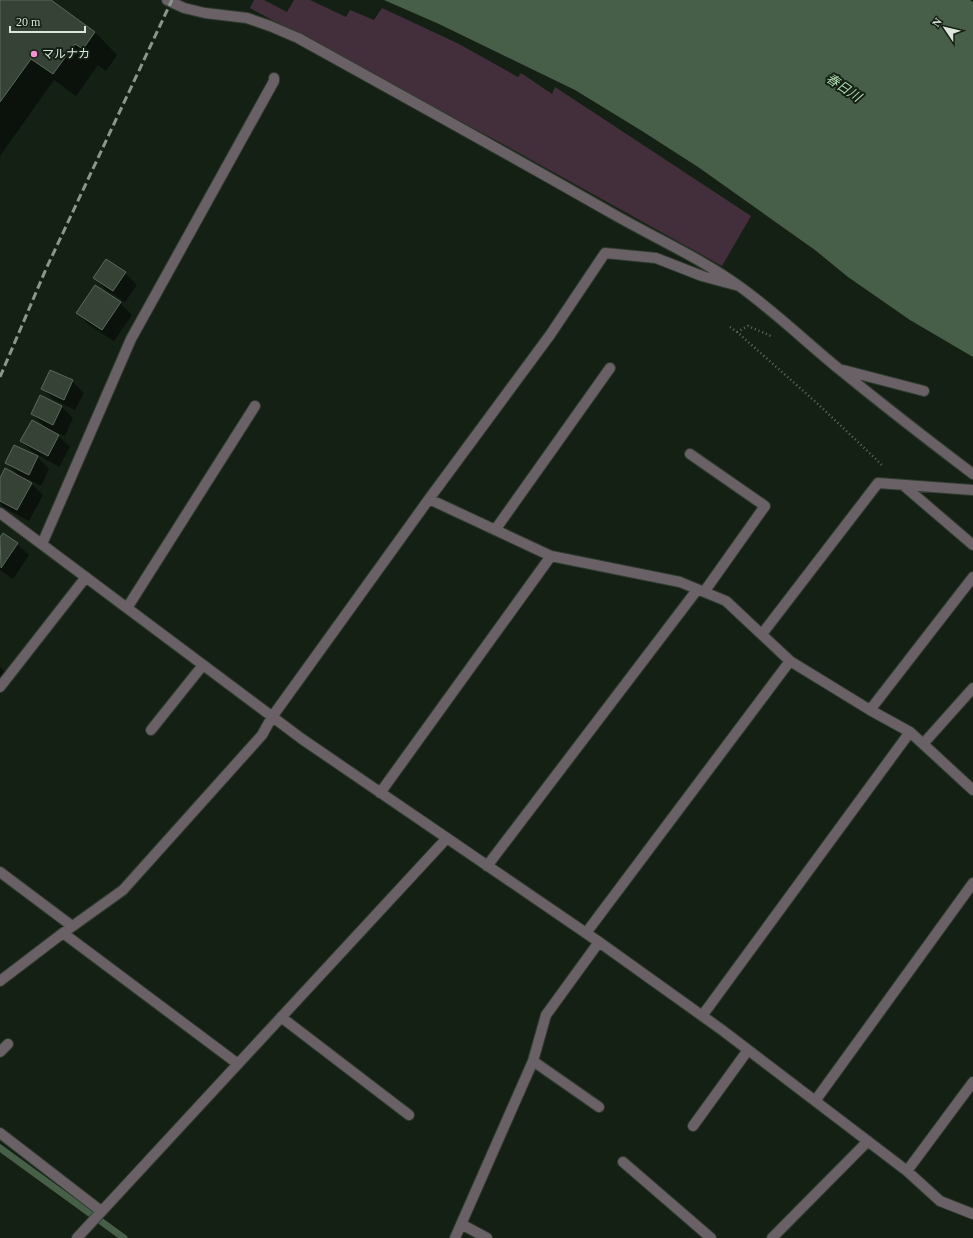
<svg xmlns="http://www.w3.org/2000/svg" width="973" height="1238" font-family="'Times New Roman','Noto Sans JP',serif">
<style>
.green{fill:#422f3b}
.water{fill:#475f48}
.shadow{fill:#0007}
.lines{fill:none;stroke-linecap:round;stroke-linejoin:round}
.stream{stroke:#475f48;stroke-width:7}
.building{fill:#354235;stroke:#5b695c}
.minor-casing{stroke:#313c31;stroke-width:12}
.path{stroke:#636d63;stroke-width:2.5;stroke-dasharray:1 3;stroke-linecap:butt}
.minor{stroke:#696166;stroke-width:10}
.rail{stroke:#8d968d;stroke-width:3;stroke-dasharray:8 4;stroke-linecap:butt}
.poi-dot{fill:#f591d2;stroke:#152015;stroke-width:1.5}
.labels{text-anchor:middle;stroke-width:4;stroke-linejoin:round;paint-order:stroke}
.poi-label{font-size:12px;fill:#dde5dd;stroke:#152015;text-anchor:start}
.water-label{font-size:13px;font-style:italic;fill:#aedbaf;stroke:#152015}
</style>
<rect width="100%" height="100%" fill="#152015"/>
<path class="green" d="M 254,0 L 264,0 L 287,12 L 294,0 L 310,0 L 346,17 L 350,10 L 374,20 L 382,8 L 459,44 L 518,77 L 521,73 L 552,94 L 555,87 L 751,216 L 722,266 L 510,148 L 250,8 Z"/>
<path class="water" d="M 384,0 L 970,0 L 973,2 L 973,357 L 910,320 L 848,277 L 815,250 L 698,167 L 642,131 L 575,90 L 439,24 Z"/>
<path class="shadow" d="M 0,0 L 49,0 L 95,32 L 117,55 L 106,71 L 98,65 L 76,96 L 54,80 L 0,156 Z
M 106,261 L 125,273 L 137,285 L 125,302 L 106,290 L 95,278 Z
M 120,303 L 132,315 L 114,341 L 89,325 L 78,313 Z
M 72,381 L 84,393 L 75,410 L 54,400 L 42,388 Z
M 40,396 L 62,407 L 73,418 L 65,436 L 46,428 L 32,414 Z
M 59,436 L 70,447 L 59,467 L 33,452 L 21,441 Z
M 15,446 L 37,457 L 49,469 L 41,486 L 24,477 L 23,479 L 32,484 L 43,495 L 29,521 L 3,507 L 0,503 L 0,480 L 20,477 L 7,463 Z
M 4,534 L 17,544 L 29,555 L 13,579 L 0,570 L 0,539 Z
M 0,667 L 9,676 L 0,688 Z"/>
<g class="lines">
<path class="stream" d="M 0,1148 L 124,1238"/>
</g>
<path class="building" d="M 0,0 L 51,0 L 95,32 L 83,49 L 75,44 L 53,74 L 31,59 L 0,102 Z
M 106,259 L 126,272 L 113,291 L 93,278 Z
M 95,285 L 121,302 L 102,330 L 76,313 Z
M 50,370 L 73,380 L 64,400 L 41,389 Z
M 40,395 L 62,406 L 53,425 L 31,414 Z
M 32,420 L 59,435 L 48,456 L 20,441 Z
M 14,445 L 38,456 L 29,475 L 5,463 Z
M 5,468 L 32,483 L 17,510 L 0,501 L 0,478 Z
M 3,533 L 18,543 L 1,568 L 0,537 Z"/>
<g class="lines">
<g class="minor-casing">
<path id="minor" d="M 167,0 L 184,8 L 205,13 L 247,18 L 270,26 L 298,38 C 403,96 508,154 613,214 C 655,238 700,258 739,286 C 774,311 806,342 839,369 C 883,405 928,440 973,474
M 843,370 L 924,391
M 690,454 L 765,506 L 704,592
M 903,485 L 973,545
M 429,499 L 551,556 L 680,582 L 726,601 L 790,661 L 870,710 L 910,732 L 702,1016
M 0,513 L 302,739 L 599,942 L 722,1030 L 907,1171 L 940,1201 L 973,1214
M 495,530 L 610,368
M 42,544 L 131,339 L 274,81 L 274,78
M 127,608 L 255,406
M 762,634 L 878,483 L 973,490
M 0,687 L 86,577
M 870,710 L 973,577
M 151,730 L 203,665
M 910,732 L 973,790
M 923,744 L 973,688
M 380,793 L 551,556
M 487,866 L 697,590
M 0,872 L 72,926
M 63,933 L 238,1064
M 586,933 L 790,661
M 0,981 L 63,933 L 123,890 L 262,735 L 272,717 L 429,499 L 550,335 L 605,253 L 656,258 L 702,276 L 739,286
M 281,1017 L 409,1115
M 0,1052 L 8,1044
M 533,1061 L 599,1107
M 815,1101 L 973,883
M 693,1126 L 748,1050
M 0,1133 L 101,1211
M 623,1162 L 711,1238
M 907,1171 L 973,1082
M 461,1224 L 487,1238
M 77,1238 L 447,838
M 455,1238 L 533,1061 L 546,1015 L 599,942
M 772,1238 L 868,1141"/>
</g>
<path class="path" d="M 730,327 L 737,332 L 819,405 L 882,465
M 737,332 L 748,326 L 771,336"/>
<use href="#minor" class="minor"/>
<path class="rail" d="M 0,377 L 46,269 L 172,0"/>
</g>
<circle class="poi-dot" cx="34" cy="54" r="4"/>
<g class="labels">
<g class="poi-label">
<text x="42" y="58">マルナカ</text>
</g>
<g class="water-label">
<text transform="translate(844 87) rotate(34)" y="5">春日川</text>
</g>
</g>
<g transform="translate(945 28) rotate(305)" stroke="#152015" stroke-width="3" paint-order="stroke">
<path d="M0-3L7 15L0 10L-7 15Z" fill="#dde5dd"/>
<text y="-6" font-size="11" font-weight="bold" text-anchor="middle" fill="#dde5dd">N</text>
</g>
<path d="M10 26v6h75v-6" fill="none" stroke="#dde5dd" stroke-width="2"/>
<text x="16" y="26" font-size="12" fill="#dde5dd" stroke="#152015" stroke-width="3" paint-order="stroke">20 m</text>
</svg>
